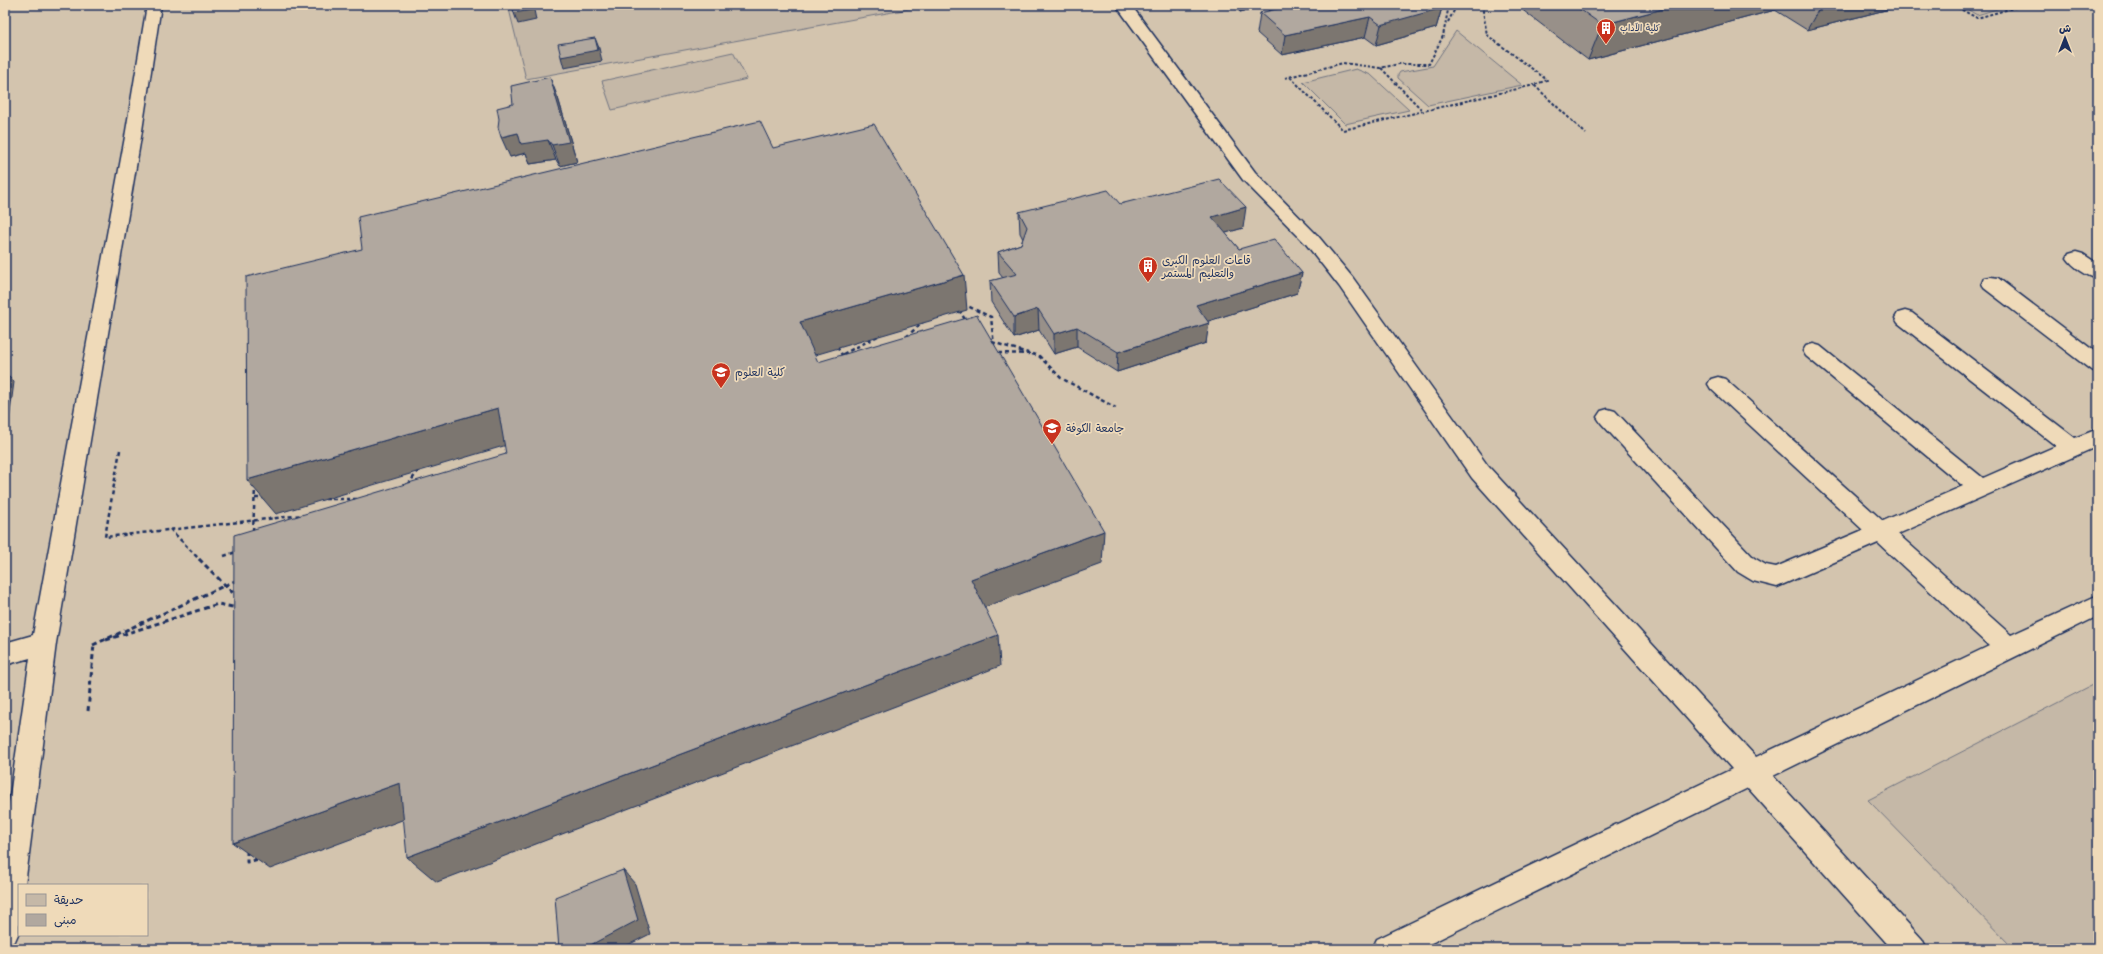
<svg xmlns="http://www.w3.org/2000/svg" width="2103" height="954" font-family="Kalam,'Playpen Sans Arabic',sans-serif">
<style>
.built{fill:#d3c4ae;fill-rule:evenodd}
.green{fill:#c5b8a7;stroke:#707482}
.lines{fill:none;stroke-linecap:round;stroke-linejoin:round}
.service-casing{stroke:#1b2f5e;stroke-width:3}
.path-far2{stroke:#1b2f5e;stroke-width:2;stroke-dasharray:3 2;stroke-linecap:butt}
.path-far1{stroke:#1b2f5e;stroke-width:2.5;stroke-dasharray:4 3;stroke-linecap:butt}
.path{stroke:#1b2f5e;stroke-width:3;stroke-dasharray:5 3.5;stroke-linecap:butt}
.service{fill:#efdab9;fill-rule:evenodd}
.wall{fill:#989089;stroke:#1b2f5e}
.shaded-wall{fill:#7c766f;stroke:#1b2f5e}
.building{fill:#b1a89f;stroke:#1b2f5e}
.labels{text-anchor:middle;stroke-width:3.5;stroke-linejoin:round;paint-order:stroke}
.far-poi-label{font-size:9px;fill:#1b2f5e;stroke:#efdab9;text-anchor:start}
.poi-label{font-size:11px;fill:#1b2f5e;stroke:#efdab9;text-anchor:start}
</style>
<rect width="100%" height="100%" fill="#e2d0b4"/>
<filter id="ink" filterUnits="userSpaceOnUse"><feTurbulence type="fractalNoise" baseFrequency=".025" numOctaves="2"/><feDisplacementMap in="SourceGraphic" scale="8" xChannelSelector="R" yChannelSelector="G"/><feConvolveMatrix kernelMatrix="1 2 1 2 8 2 1 2 1" color-interpolation-filters="sRGB"/></filter>
<g filter="url(#ink)">
<path class="built" d="M 5,5 L 2098,5 L 2098,949 L 5,949 ZM 19,885 L 147,885 L 147,935 L 19,935 Z"/>
<path class="green" d="M 508,5 L 931,5 L 526,79 Z
M 1960,5 L 2010,5 L 1977,15 Z
M 1456,31 L 1522,85 L 1428,105 L 1398,78 L 1398,75 L 1400,72 L 1433,66 Z
M 733,52 L 747,79 L 612,110 L 602,81 Z
M 1356,69 L 1371,75 L 1409,110 L 1345,124 L 1303,82 Z
M 2098,682 L 2098,949 L 2014,949 L 1868,800 Z"/>
<g class="lines">
<g class="service-casing">
<path id="service" d="M 147,5 L 161,5 L 141,137 L 56,643 L 25,885 L 19,885 L 19,932 L 15,941 L 5,946 L 5,830 L 30,658 L 5,665 L 5,643 L 33,635 L 125,137 Z
M 1116,5 L 1131,5 L 1255,172 L 1318,236 L 1353,278 L 1488,466 L 1756,757 L 1989,646 L 1878,543 L 1777,587 L 1753,581 L 1738,572 L 1601,423 L 1597,417 L 1601,411 L 1608,409 L 1615,411 L 1754,558 L 1766,565 L 1776,567 L 1863,530 L 1711,389 L 1708,384 L 1711,379 L 1718,377 L 1725,379 L 1883,521 L 1963,486 L 1806,356 L 1803,351 L 1806,346 L 1813,344 L 1820,346 L 1983,478 L 2056,446 L 1898,323 L 1895,318 L 1898,313 L 1905,311 L 1912,313 L 2075,438 L 2098,429 L 2098,446 L 1898,534 L 2011,635 L 2098,595 L 2098,616 L 1773,776 L 1922,939 L 1927,949 L 1892,949 L 1748,788 L 1419,949 L 1372,949 L 1377,939 L 1732,769 L 1472,478 L 1339,286 L 1306,244 L 1243,180 Z
M 2076,252 L 2083,254 L 2098,264 L 2098,279 C 2087,276 2073,267 2067,258 L 2069,254 Z
M 1991,277 L 1998,278 L 2098,354 L 2098,372 L 2091,370 L 1984,288 L 1982,283 L 1984,278 Z"/>
</g>
<path class="path-far2" d="M 1482,5 L 1487,35 L 1547,80 L 1534,85 L 1586,134
M 1953,5 L 1977,18 L 2024,5
M 1448,22 L 1457,5
M 1381,68 L 1423,111
M 1290,77 L 1343,130 L 1534,85
M 1285,78 L 1343,63 L 1380,68 L 1399,64 L 1429,64 L 1443,36 L 1449,5"/>
<path class="path-far1" d="M 963,304 L 991,317 L 994,346
M 959,310 L 966,321
M 906,337 L 923,322
M 992,342 L 1028,353
M 837,347 L 842,355 L 844,355
M 998,353 L 1032,354
M 843,354 L 878,336
M 1032,354 L 1039,356 L 1061,378 L 1116,408
M 120,450 L 105,537 L 303,515
M 408,485 L 418,471
M 255,498 L 264,498
M 325,499 L 358,499
M 170,529 L 200,560
M 253,531 L 255,488
M 224,556 L 236,552"/>
<path class="path" d="M 199,559 L 235,595
M 106,640 L 218,604 L 237,608
M 93,645 L 237,580
M 88,711 L 94,644
M 247,850 L 247,862 L 259,859"/>
<use href="#service" class="service"/>
</g>
<path class="wall" d="M 1232,5 L 1444,5 L 1442,10 L 1441,11 L 1436,28 L 1376,45 L 1365,37 L 1282,55 L 1257,33 L 1260,13 L 1270,11 L 1264,6 L 1240,12 Z
M 1516,5 L 1905,5 L 1807,30 L 1775,10 L 1588,60 Z
M 558,98 L 577,162 L 560,166 L 556,160 L 530,164 L 526,153 L 510,157 Z
M 1120,204 L 1243,228 L 1225,233 L 1239,249 L 1302,273 L 1297,293 L 1208,321 L 1206,343 L 1117,372 L 1077,347 L 1054,354 L 1039,330 L 1014,338 L 991,302 L 990,281 L 1003,278 L 999,273 L 998,252 L 1021,244 L 1023,239 L 1020,233 L 1019,212 Z"/>
<path class="shaded-wall" d="M 531,5 L 533,5 L 536,20 L 518,24 L 514,13 Z
M 1241,5 L 1264,5 L 1264,6 L 1240,12 Z
M 1424,5 L 1444,5 L 1442,10 L 1441,11 L 1436,28 L 1376,45 L 1381,25 Z
M 1678,5 L 1777,5 L 1775,10 L 1588,60 L 1602,25 Z
M 1821,5 L 1905,5 L 1807,30 Z
M 1370,17 L 1365,37 L 1282,55 L 1285,35 Z
M 595,38 L 599,48 L 602,61 L 564,68 L 561,57 Z
M 550,77 L 558,98 L 577,162 L 560,166 L 552,145 Z
M 518,133 L 548,140 L 556,160 L 530,164 L 526,153 L 510,157 L 501,137 Z
M 1246,207 L 1243,228 L 1209,238 L 1212,217 Z
M 1302,273 L 1297,293 L 1193,326 L 1196,305 Z
M 964,275 L 967,310 L 808,357 L 800,322 Z
M 1038,309 L 1039,330 L 1014,338 L 1014,317 Z
M 1209,323 L 1206,343 L 1117,372 L 1118,352 Z
M 1077,327 L 1077,347 L 1054,354 L 1054,334 Z
M 5,373 L 14,382 L 5,451 Z
M 498,408 L 517,442 L 276,514 L 247,480 Z
M 1104,531 L 1102,564 L 974,611 L 971,579 Z
M 998,635 L 1000,666 L 437,882 L 407,857 Z
M 400,783 L 429,810 L 270,869 L 233,843 Z
M 623,870 L 635,884 L 650,934 L 620,949 L 583,949 Z"/>
<path class="building" d="M 512,5 L 531,5 L 532,10 L 514,13 Z
M 1288,5 L 1438,5 L 1442,8 L 1381,25 L 1370,17 L 1285,35 L 1260,13 L 1289,6 Z
M 1574,5 L 1678,5 L 1602,25 Z
M 595,38 L 598,50 L 561,57 L 558,44 Z
M 550,77 L 569,142 L 552,145 L 548,140 L 521,144 L 518,133 L 501,137 L 498,127 L 499,119 L 497,108 L 513,104 L 511,86 Z
M 760,121 L 773,148 L 874,124 L 964,275 L 800,322 L 818,362 L 977,315 L 1104,531 L 971,579 L 998,635 L 407,857 L 400,783 L 233,843 L 234,535 L 506,454 L 498,408 L 247,480 L 246,277 L 362,249 L 358,217 Z
M 1219,179 L 1246,207 L 1212,217 L 1239,249 L 1274,239 L 1302,273 L 1196,305 L 1209,323 L 1118,352 L 1077,327 L 1054,334 L 1038,309 L 1014,317 L 990,281 L 1017,274 L 998,252 L 1021,244 L 1027,227 L 1019,212 L 1108,190 L 1120,204 Z
M 623,870 L 638,920 L 583,949 L 559,949 L 555,897 Z"/>
</g>
<defs>
<g id="building-pin" transform="scale(1)"><path d="M0 17L-7.5 6A9.5 9.5 0 1 1 7.5 6Z" fill="#c8321e" stroke="#efdab9"/><path d="M-4-6H4V6H1V3H-1V6H-4ZM-2.5-4.3h1.7v1.8h-1.7ZM.8-4.3h1.7v1.8H.8ZM-2.5-1h1.7V.8h-1.7ZM.8-1h1.7V.8H.8Z" fill="#fff"/></g>
<g id="university-pin" transform="scale(1)"><path d="M0 17L-7.5 6A9.5 9.5 0 1 1 7.5 6Z" fill="#c8321e" stroke="#efdab9"/><path d="M0-5L7-2L0 1L-7-2ZM-4 1L0 2.5L4 1V4Q0 6-4 4Z" fill="#fff"/></g>
</defs>
<g fill-rule="evenodd">
<use href="#building-pin" x="1606" y="28"/>
<use href="#building-pin" x="1148" y="266"/>
<use href="#university-pin" x="721" y="372"/>
<use href="#university-pin" x="1052" y="428"/>
</g>
<g class="labels">
<g class="far-poi-label">
<text x="1620" y="31">كلية الآداب</text>
</g>
<g class="poi-label">
<text x="1162" y="264">قاعات العلوم الكبرى<tspan x="1162" dy="13">والتعليم المستمر</tspan></text>
<text x="735" y="376">كلية العلوم</text>
<text x="1066" y="432">جامعة الكوفة</text>
</g>
</g>
<rect width="2103" height="954" fill="none" stroke="#efdab9" stroke-width="20"/>
<rect x="10" y="10" width="2083" height="934" fill="none" stroke="#1b2f5e" stroke-width="1.5" filter="url(#ink)"/>
<rect x="18" y="884" width="130" height="52" fill="#efdab9" stroke="#9a9695"/>
<rect x="26" y="894" width="20" height="12" fill="#c5b8a7" stroke="#9a9695"/>
<text x="54" y="904" font-size="12" fill="#1b2f5e">حديقة</text>
<rect x="26" y="914" width="20" height="12" fill="#b1a89f" stroke="#9a9695"/>
<text x="54" y="924" font-size="12" fill="#1b2f5e">مبنى</text>
<g transform="translate(2065 38)" stroke="#efdab9" stroke-width="3" paint-order="stroke">
<path d="M0-3L7 15L0 10L-7 15Z" fill="#1b2f5e"/>
<text y="-6" font-size="11" font-weight="bold" text-anchor="middle" fill="#1b2f5e">ش</text>
</g>
</svg>
